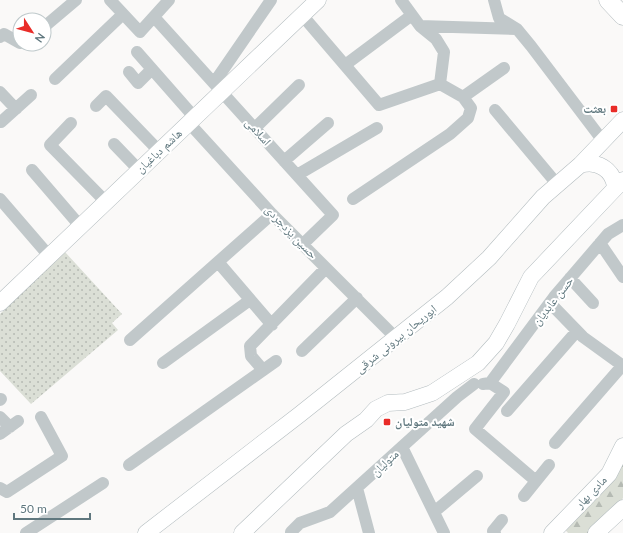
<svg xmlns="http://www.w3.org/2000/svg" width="623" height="533" font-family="Lato,'Noto Naskh Arabic',sans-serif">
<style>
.grass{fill:url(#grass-dots)}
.forest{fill:url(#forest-firs)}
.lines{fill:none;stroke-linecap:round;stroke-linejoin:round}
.secondary-casing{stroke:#b3bcbf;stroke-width:17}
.primary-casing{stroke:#b2babd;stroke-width:19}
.street{stroke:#c1c8ca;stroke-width:12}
.secondary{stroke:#fff;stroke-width:16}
.primary{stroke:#fff;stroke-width:18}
.poi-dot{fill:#e92c28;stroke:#fff;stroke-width:1.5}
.labels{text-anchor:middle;stroke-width:4;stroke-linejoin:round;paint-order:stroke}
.poi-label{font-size:12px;font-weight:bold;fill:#5f777e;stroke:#fff;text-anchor:end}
.street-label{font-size:12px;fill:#5f777e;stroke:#fff}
</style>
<defs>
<pattern id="grass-dots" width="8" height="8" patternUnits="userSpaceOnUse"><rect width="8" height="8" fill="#dbdfd6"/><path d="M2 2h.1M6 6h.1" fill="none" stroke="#b5bab3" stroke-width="1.8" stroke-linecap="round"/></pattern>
<pattern id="forest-firs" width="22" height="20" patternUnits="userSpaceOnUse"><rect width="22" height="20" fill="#dbdfd6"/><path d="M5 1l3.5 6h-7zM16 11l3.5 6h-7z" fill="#b5bab3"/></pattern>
</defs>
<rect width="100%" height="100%" fill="#faf9f8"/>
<path class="grass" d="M 65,252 L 122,314 L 112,323 L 118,330 L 31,404 L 0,371 L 0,314 Z"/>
<path class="forest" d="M 623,459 L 623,498 L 618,506 L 589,533 L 568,533 L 564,528 Z"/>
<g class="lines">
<g class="secondary-casing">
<path id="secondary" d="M 580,165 C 597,160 613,169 615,187
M 0,303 L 318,0
M 146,533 L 299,415 L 447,297 L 489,258 L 543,197 L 580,165 L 623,120
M 242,533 L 346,434 L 366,420 L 376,409 L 388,403 L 405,402 L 432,393 L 478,363 L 496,343 L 507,324 L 531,277 L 623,180
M 552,533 L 609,474 L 623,446
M 596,533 L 623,508"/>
</g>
<g class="primary-casing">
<path id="primary" d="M 608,0 L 623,16"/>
</g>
<path class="street" d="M 110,0 L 140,32 L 169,0
M 494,0 L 499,18 L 517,29 L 531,46 L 603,141
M 302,15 L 379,105 L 440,84
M 154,17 L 333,215 L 303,244
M 420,26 L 516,29
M 44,27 L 76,0
M 0,37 L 4,34 L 20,43
M 137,52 L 195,118
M 345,65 L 412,15
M 129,72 L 138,83 L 152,69
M 55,79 L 123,14
M 214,83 L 271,0
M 0,92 L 16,109
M 463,97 L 504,68
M 96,106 L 106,96 L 159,151
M 495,110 L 557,184
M 1,122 L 31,95
M 71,123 L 50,145 L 106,202
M 189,123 L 272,214 L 396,338
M 255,128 L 299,85
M 114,144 L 139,170
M 284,161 L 328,123
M 32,170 L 81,227
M 297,175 L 377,128
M 0,199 L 50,257
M 353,199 L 450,134 L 468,118 L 471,108 L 463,97 L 440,84 L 444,52 L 436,39 L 420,26 L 401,0
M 600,243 L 623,277
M 218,262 L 272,325
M 570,278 L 593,303
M 550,303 L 583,337 L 623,366
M 130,340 L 272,214
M 302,351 L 357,298
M 163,363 L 250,300
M 263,370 L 251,356 L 250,346 L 326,268
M 490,383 L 554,297 L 608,234 L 623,225
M 483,384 L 490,383 L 504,392 L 475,429 L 536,481
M 0,400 L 1,399
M 507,411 L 577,331
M 0,417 L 10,427
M 0,434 L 18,421
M 555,443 L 622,366
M 402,447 L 444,533
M 129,465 L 276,361
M 0,488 L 7,492 L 62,456 L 41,417
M 357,488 L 369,533
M 524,496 L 549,465
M 434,512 L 477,476
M 26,533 L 103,483
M 292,533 L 291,532 L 300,523 L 330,512 L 457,397 L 474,384
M 495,533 L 493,531 L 502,520"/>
<use href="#secondary" class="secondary"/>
<use href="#primary" class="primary"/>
</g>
<g class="poi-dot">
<rect x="610" y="105" width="8" height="8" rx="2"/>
<rect x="383" y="418" width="8" height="8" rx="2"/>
</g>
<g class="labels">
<g class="poi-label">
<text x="606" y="113">بعثت</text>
<text x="395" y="426" text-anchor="start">شهید متولیان</text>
</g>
<g class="street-label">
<text transform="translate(258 132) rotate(48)" y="4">اسلامی</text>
<text transform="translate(159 151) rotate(-43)" y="4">هاشم دباغیان</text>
<text transform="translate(291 232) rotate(46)" y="4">حسین یزدجردی</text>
<text transform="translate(553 301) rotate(-52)" y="4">حسن عابدیان</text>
<text transform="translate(396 339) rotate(-39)" y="4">ابوریحان بیرونی شرقی</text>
<text transform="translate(385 463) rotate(-43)" y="4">متولیان</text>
<text transform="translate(591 492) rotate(-46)" y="4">مادی بهار</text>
</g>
</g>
<g transform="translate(32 32) rotate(126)"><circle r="19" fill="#ffffff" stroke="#bfc9cb"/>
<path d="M0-3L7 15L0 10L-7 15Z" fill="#e92c28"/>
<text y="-6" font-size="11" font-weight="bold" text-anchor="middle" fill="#5f777e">N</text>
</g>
<path d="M14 513v6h76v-6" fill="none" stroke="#5f777e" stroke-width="2"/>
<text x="20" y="513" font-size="12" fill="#5f777e" stroke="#ffffff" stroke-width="3" paint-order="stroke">50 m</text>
</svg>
